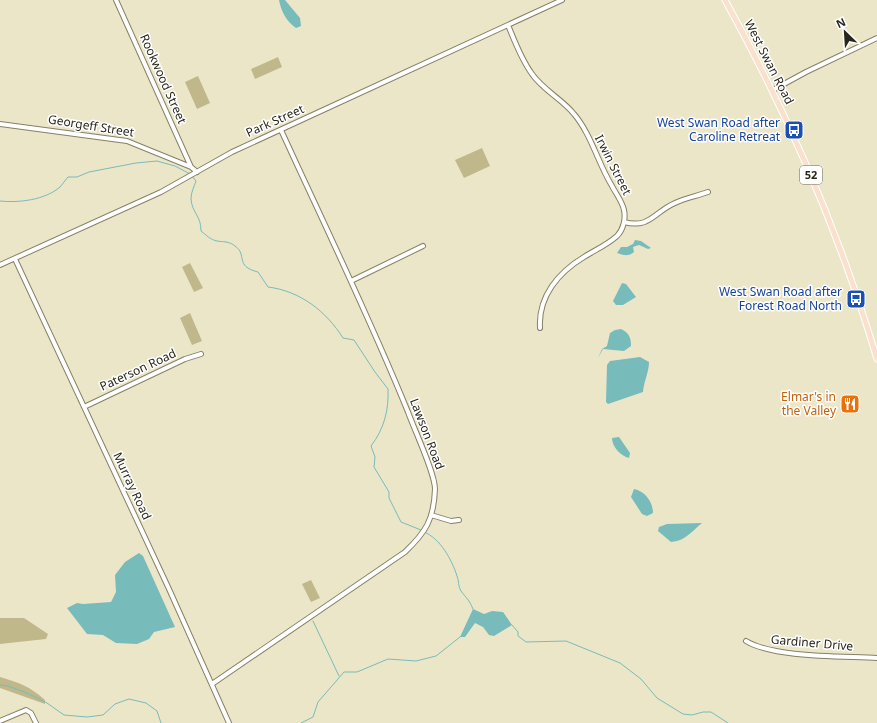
<svg xmlns="http://www.w3.org/2000/svg" width="877" height="723" font-family="'Noto Sans',sans-serif">
<style>
.green{fill:#c0b88a}
.water{fill:#7bb}
.lines{fill:none;stroke-linecap:round;stroke-linejoin:round}
.stream{stroke:#7bb;stroke-width:1}
.minor-casing{stroke:#858065;stroke-width:6}
.major-casing{stroke:#fff;stroke-width:7}
.minor{stroke:#fff;stroke-width:4}
.major{stroke:#fae1cd;stroke-width:5}
.labels{text-anchor:middle;stroke-width:3;stroke-linejoin:round;paint-order:stroke}
.shield{fill:#fff;stroke:#69685f;stroke-width:1}
.shield-label{font-size:11px;font-weight:bold;fill:#29271b}
.street-label{font-size:12px;fill:#29271b;stroke:#fff}
.transit-label{font-size:12px;fill:#164399;stroke:#fff;text-anchor:end}
.food-label{font-size:12px;fill:#c56008;stroke:#fff;text-anchor:end}
</style>
<rect width="100%" height="100%" fill="#ece6c8"/>
<path class="green" d="M 278,57 L 282,67 L 255,79 L 251,69 Z
M 198,76 L 210,103 L 197,109 L 185,82 Z
M 482,148 L 490,166 L 464,178 L 455,160 Z
M 190,263 L 203,288 L 194,292 L 182,267 Z
M 190,313 L 202,341 L 192,345 L 180,318 Z
M 311,580 L 320,598 L 311,602 L 302,584 Z
M 0,618 L 24,618 L 48,634 L 46,639 L 0,644 Z
M 0,677 C 18,682 31,687 45,700 L 45,704 L 0,688 Z"/>
<path class="water" d="M 279,0 L 285,0 L 300,18 L 301,26 L 296,28 C 286,21 281,11 279,0 Z
M 635,240 L 641,241 L 651,248 L 648,249 L 639,245 L 633,247 L 634,252 C 628,257 623,255 617,253 L 621,247 L 627,247 L 633,244 Z
M 622,283 L 626,284 L 636,297 L 623,305 L 616,305 L 613,301 Z
M 621,329 C 629,333 631,337 631,346 L 624,351 L 603,349 L 598,358 L 602,349 L 607,346 L 610,333 L 615,330 Z
M 640,357 L 649,362 C 649,372 644,381 643,392 L 608,404 L 606,402 L 607,365 L 610,361 Z
M 619,437 L 630,453 L 629,458 C 621,456 612,447 612,438 Z
M 634,489 C 645,491 653,502 653,513 L 647,516 L 642,514 L 631,497 Z
M 702,523 C 691,532 685,541 671,542 L 658,531 L 659,527 L 667,524 Z
M 139,553 L 143,556 L 175,627 L 154,632 L 149,639 L 137,644 L 116,643 L 103,635 L 87,634 L 67,608 L 77,603 L 83,604 L 111,602 L 116,592 L 115,575 L 125,562 Z
M 473,609 L 484,614 L 492,611 L 503,612 L 512,625 L 494,636 L 489,635 L 483,627 L 475,623 L 465,637 L 460,637 Z"/>
<g class="lines">
<path class="stream" d="M 192,176 L 196,181 C 194,187 191,192 191,199 C 192,213 201,215 201,231 C 206,235 211,240 217,241 C 223,242 229,241 235,246 C 248,255 234,266 258,272 L 268,287 C 300,291 326,311 343,338 L 354,340 L 375,372 L 388,389 C 389,410 384,429 371,446 L 375,457 L 374,467 L 389,492 L 389,498 L 401,522 L 421,530
M 0,201 C 19,203 45,200 60,187 C 63,184 65,180 68,177 L 77,177 L 89,172 L 136,163 L 157,161 L 175,166 L 190,174
M 424,532 C 440,538 452,560 457,576 C 459,580 458,587 461,591 C 466,598 469,599 473,609
M 313,621 L 339,676
M 512,625 L 518,632 L 518,636 L 526,642 L 566,641 L 620,663 L 641,679 L 657,698 L 683,714 L 692,715 L 703,712 L 711,712 L 728,723
M 0,685 L 8,686 L 27,693 L 47,703 L 64,715 L 87,717 L 103,715 L 115,704 L 129,699 L 146,703 L 157,711 L 161,723
M 301,723 L 313,717 L 318,702 L 344,672 L 357,672 L 388,659 L 416,661 L 436,656 L 460,637"/>
<g class="minor-casing">
<path id="minor" d="M 116,0 L 191,167
M 508,25 C 515,42 521,59 532,74 C 543,90 562,99 574,114 C 591,134 598,163 612,186 C 616,194 622,201 624,210 C 626,219 623,230 617,236 C 607,245 595,250 584,257 C 559,272 538,296 540,328
M 773,90 L 806,72 L 877,38
M 0,124 L 127,141 L 191,167 L 197,172
M 624,222 C 650,229 654,212 675,203 C 685,198 697,196 708,192
M 15,259 L 169,589 L 229,723
M 0,265 L 161,192 L 232,152 L 562,0
M 351,281 L 423,246
M 84,407 L 185,359 L 201,354
M 431,515 L 451,521 L 459,520
M 746,641 C 774,658 843,656 877,658
M 212,684 L 405,552 C 426,532 434,519 435,489 C 435,473 414,429 408,412 C 369,316 324,224 281,130
M 0,721 L 26,710 L 31,713 L 36,723"/>
</g>
<g class="major-casing">
<path id="major" d="M 725,0 C 788,114 840,234 877,359"/>
</g>
<use href="#minor" class="minor"/>
<use href="#major" class="major"/>
</g>
<defs>
<g id="bus-square" transform="scale(1)"><rect x="-9" y="-9" width="18" height="18" rx="4" fill="#1a4fb4" stroke="#fff"/><path d="M-5-6H5V4H4V6H2V4H-2V6H-4V4H-5ZM-3.5-4V0h7V-4ZM-3.5 1.2v1.5H-2V1.2ZM2 1.2v1.5H3.5V1.2Z" fill="#fff"/></g>
<g id="restaurant-square" transform="scale(1)"><rect x="-9" y="-9" width="18" height="18" rx="4" fill="#e8710a" stroke="#fff"/><path d="M-5-6h1v4h1v-4h1v4h1v-4h1v5L-1.5 .5V6h-2V.5L-5-1ZM5-6V6H3V1.5H1.5Q1.5-4 5-6Z" fill="#fff"/></g>
</defs>
<g fill-rule="evenodd">
<use href="#bus-square" x="794" y="130"/>
<use href="#bus-square" x="856" y="299"/>
<use href="#restaurant-square" x="850" y="404"/>
</g>
<g class="labels">
<rect class="shield" x="800" y="166" width="22" height="18" rx="3"/>
<g class="shield-label">
<text x="811" y="179">52</text>
</g>
<g class="street-label">
<text transform="translate(769 62) rotate(63)" y="4">West Swan Road</text>
<text transform="translate(163 79) rotate(66)" y="4">Rookwood Street</text>
<text transform="translate(275 121) rotate(-24)" y="4">Park Street</text>
<text transform="translate(91 126) rotate(9)" y="4">Georgeff Street</text>
<text transform="translate(613 165) rotate(63)" y="4">Irwin Street</text>
<text transform="translate(138 370) rotate(-25)" y="4">Paterson Road</text>
<text transform="translate(427 434) rotate(69)" y="4">Lawson Road</text>
<text transform="translate(132 486) rotate(65)" y="4">Murray Road</text>
<text transform="translate(812 643) rotate(5)" y="4">Gardiner Drive</text>
</g>
<g class="transit-label">
<text x="780" y="127">West Swan Road after<tspan x="780" dy="14">Caroline Retreat</tspan></text>
<text x="842" y="296">West Swan Road after<tspan x="842" dy="14">Forest Road North</tspan></text>
</g>
<g class="food-label">
<text x="836" y="401">Elmar's in<tspan x="836" dy="14">the Valley</tspan></text>
</g>
</g>
<g transform="translate(845 32) rotate(335)" stroke="#ffffff" stroke-width="3" paint-order="stroke">
<path d="M0-3L7 15L0 10L-7 15Z" fill="#29271b"/>
<text y="-6" font-size="11" font-weight="bold" text-anchor="middle" fill="#29271b">N</text>
</g>
</svg>
